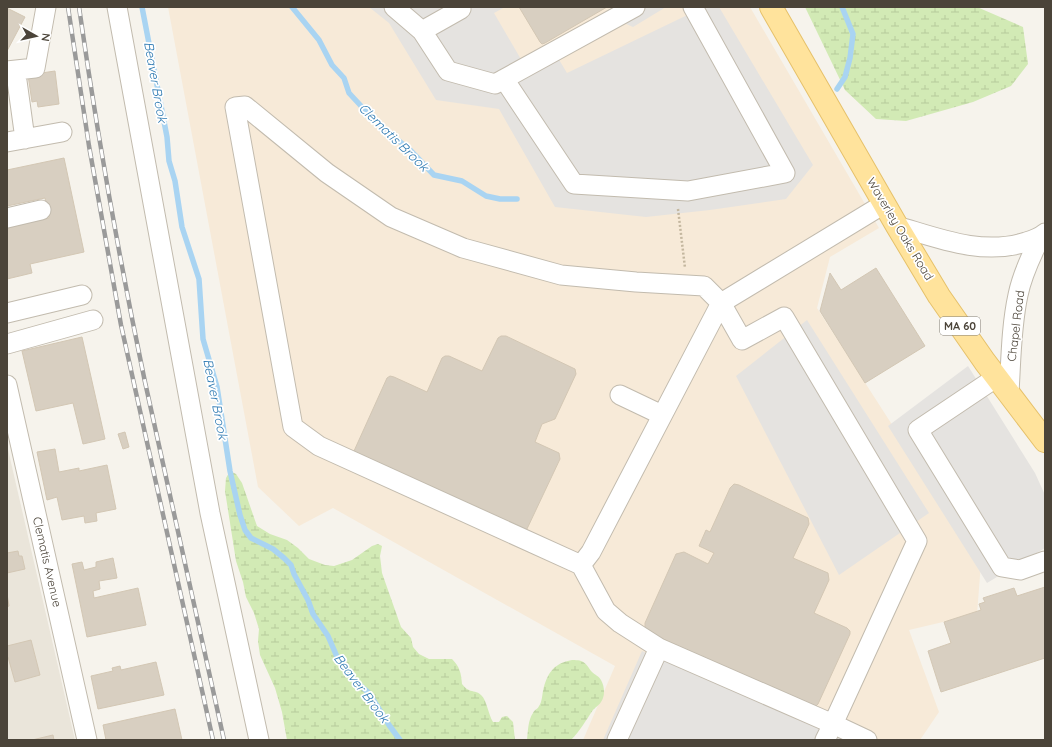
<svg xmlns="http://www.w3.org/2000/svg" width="1052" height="747" font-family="Quicksand,sans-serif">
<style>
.residential{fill:#eae5da}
.commercial{fill:#f7ead8}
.wetland{fill:url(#wetland-marsh)}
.parking{fill:#e5e3e0}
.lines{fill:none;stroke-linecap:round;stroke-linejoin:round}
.stream{stroke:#a9d4f2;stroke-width:5.5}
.building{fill:#d8cfc1;stroke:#d3c7b4}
.minor-casing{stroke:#c2bbae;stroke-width:21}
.major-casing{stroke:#e6c16a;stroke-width:24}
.path{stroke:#c4b79f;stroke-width:2.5;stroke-dasharray:2 2;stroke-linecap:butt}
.minor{stroke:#fff;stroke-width:19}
.major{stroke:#ffe39c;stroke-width:22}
.rail-casing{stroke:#9a9a9a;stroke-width:4.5}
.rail{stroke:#fff;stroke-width:3;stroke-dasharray:9;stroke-linecap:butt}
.labels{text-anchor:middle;stroke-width:3.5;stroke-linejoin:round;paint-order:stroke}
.shield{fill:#fff;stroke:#817c74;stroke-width:1}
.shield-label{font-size:11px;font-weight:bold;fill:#4b4439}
.street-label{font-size:12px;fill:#4b4439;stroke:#fff}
.water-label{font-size:13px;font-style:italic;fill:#2e7ab2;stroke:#fff}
</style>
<defs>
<pattern id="wetland-marsh" width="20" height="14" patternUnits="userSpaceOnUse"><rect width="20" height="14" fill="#d2eab5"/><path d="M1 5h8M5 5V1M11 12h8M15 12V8" fill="none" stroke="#b6ca9c"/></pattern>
</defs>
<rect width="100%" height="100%" fill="#f6f3ec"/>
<path class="residential" d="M 7,445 L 75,740 L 7,740 Z"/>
<path class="commercial" d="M 168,7 L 750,7 L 879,228 L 830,257 L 817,308 L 981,563 L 977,614 L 909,630 L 939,712 L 920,740 L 583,740 L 615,666 L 333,508 L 299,526 L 258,487 Z"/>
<path class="wetland" d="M 805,7 L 977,7 L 1023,27 L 1028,64 L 1011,86 L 973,102 L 906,121 L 876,119 L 845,90 Z
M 230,471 L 236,474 L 242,483 L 257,526 L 270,534 L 287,540 L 298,548 L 309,559 L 325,565 L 334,566 L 352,560 L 372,546 L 378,544 L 382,546 L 380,556 L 382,573 L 401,627 L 411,638 L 413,647 L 419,654 L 429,659 L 452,659 C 460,667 461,673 462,684 C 464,686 466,689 469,690 C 473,692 477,691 481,695 C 487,700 488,714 493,722 L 499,722 L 502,717 L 507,716 L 513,722 L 515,740 L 287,740 L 282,712 L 275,688 L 260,655 L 258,641 L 259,629 L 254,613 L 246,597 L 243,582 L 236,561 L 225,491 L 226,478 Z
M 572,660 C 585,660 585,663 592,672 C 595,675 599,676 601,680 C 604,685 605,693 603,698 C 601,704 597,706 593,710 C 586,720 580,731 571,740 L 527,740 C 528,731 528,720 533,713 C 534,710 538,709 539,706 C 542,702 542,696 543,691 C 547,673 554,663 572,660 Z"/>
<path class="parking" d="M 369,7 L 505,7 L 494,13 L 522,61 L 613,7 L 666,7 L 633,27 L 624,23 L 558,58 L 567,73 L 704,7 L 719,7 L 813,165 L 786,199 L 710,210 L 646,217 L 555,207 L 499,109 L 436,100 L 389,23 Z
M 807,320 L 929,513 L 839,575 L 736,376 Z
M 968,366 L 1035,473 L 1045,495 L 1045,548 L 987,583 L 888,426 Z
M 642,651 L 845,740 L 603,740 Z"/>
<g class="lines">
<path class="stream" d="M 142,7 L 167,137 L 169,161 L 175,181 L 182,227 L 199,279 L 203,339 L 217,387 L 230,471 L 240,515 L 245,530 L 251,538 L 273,549 L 284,558 L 291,565 L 294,574 L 308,600 L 313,614 L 328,636 L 338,659 L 354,680 L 369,693 L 389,725 L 400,740
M 292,7 L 319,40 L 332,65 L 344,78 L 349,93 L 375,121 L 410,150 L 434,175 L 462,181 L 486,196 L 500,199 L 517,199
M 837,89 L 845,77 L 850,58 L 853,34 L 842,7"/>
</g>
<path class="building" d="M 519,7 L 607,7 L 545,43 L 542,44 L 540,42 Z
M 7,8 L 25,17 L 7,51 Z
M 55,71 L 59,104 L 38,107 L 37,101 L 32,102 L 28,75 Z
M 64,158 L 84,252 L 30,264 L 32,273 L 7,279 L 7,228 L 49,218 L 45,198 L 7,206 L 7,170 Z
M 876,268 L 925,346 L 865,383 L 820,311 L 830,273 L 841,290 Z
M 501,336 L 506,336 L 575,369 L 576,374 L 555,419 L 542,424 L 535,442 L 559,453 L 560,459 L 526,531 L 355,454 L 354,451 L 387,378 L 390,376 L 394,377 L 427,392 L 442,358 L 445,356 L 449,356 L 482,371 L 498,338 Z
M 82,337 L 105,439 L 83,444 L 73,403 L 36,411 L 22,351 Z
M 125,432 L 129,447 L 123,449 L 118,434 Z
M 55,449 L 59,472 L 79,468 L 79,471 L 107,465 L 116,509 L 96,513 L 97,521 L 85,523 L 84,516 L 62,520 L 57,497 L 47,500 L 37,452 Z
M 734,484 L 739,485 L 808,518 L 809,524 L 793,558 L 828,573 L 829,580 L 814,613 L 847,628 L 850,631 L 850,634 L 818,704 L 815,707 L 811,707 L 648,632 L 645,628 L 645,623 L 676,554 L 684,552 L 708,564 L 714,553 L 699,546 L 706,530 L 710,532 L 730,488 Z
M 18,551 L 19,556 L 22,556 L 25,569 L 7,573 L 7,553 Z
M 113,558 L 117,578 L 99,581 L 100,589 L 93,591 L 94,598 L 138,588 L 146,625 L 87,637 L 72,564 L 82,562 L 84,570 L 96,567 L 96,562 Z
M 1045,587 L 1045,658 L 941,692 L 928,651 L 951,643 L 944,622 L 981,610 L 979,604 L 985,602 L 983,598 L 1014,588 L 1017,596 Z
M 7,594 L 9,606 L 7,607 Z
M 31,640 L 40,675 L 15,682 L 8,657 L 7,657 L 7,646 Z
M 156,662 L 164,695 L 98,709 L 91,676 L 113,671 L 112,668 L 120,666 L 121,670 Z
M 175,709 L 182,740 L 106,740 L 103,725 Z
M 53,735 L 54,740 L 32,740 Z"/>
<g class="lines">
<g class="minor-casing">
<path id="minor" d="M 117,7 L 210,513 L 259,740
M 394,7 L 422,31 L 448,71 L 495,84 L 635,7
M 422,31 L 461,9
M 7,71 L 35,68 L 46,7
M 504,79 L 574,184 L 688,191 L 785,173 L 693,7
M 17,81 L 25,139
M 7,142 L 62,132
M 7,218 L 41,210
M 897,226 C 938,238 982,256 1026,242 C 1033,240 1039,238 1045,233
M 721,303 L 591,552 L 581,565 L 319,446 L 293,427 L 235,107 L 245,106 L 327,173 L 391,217 L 463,248 L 561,275 L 636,282 L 704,286 L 721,303 L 884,204
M 721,303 L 742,340 L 784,317 L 917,541 L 833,724 L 867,740
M 7,313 L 82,295
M 7,344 L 93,320
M 997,377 L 918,430 L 1002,567 L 1020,570 L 1045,561
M 7,385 L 87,740
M 1009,393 C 1011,361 1011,327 1018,295 C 1022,275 1031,256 1040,238
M 620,395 L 662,415
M 581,565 L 606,611 L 620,623 L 659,648 L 617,740
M 659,648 L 833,724 L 825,740"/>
</g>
<g class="major-casing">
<path id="major" d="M 771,7 L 897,226 L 939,296 L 985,362 L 1045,441"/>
</g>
<path class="path" d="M 678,209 L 685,268"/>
<use href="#minor" class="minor"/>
<use href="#major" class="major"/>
<g class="rail-casing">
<path id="rail" d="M 68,7 L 89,146 L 121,325 L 213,740
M 79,7 C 97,133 119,258 145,382 L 224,740"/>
</g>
<use href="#rail" class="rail"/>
</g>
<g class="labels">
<rect class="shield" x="940" y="317" width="40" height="18" rx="3"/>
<g class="shield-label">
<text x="960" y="330">MA 60</text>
</g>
<g class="street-label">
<text transform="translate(900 229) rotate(59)" y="4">Waverley Oaks Road</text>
<text transform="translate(1016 326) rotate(-83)" y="4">Chapel Road</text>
<text transform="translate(47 562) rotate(77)" y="4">Clematis Avenue</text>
</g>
<g class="water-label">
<text transform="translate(156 82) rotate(80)" y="5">Beaver Brook</text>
<text transform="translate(394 137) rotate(44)" y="5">Clematis Brook</text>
<text transform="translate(216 399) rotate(79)" y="5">Beaver Brook</text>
<text transform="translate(362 688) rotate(53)" y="5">Beaver Brook</text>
</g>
</g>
<rect width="1052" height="747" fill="none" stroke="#4b4439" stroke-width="16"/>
<g transform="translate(36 36) rotate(98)" stroke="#ffffff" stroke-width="3" paint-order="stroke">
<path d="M0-3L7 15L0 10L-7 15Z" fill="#4b4439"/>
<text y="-6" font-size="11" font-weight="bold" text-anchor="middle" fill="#4b4439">N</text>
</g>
</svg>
